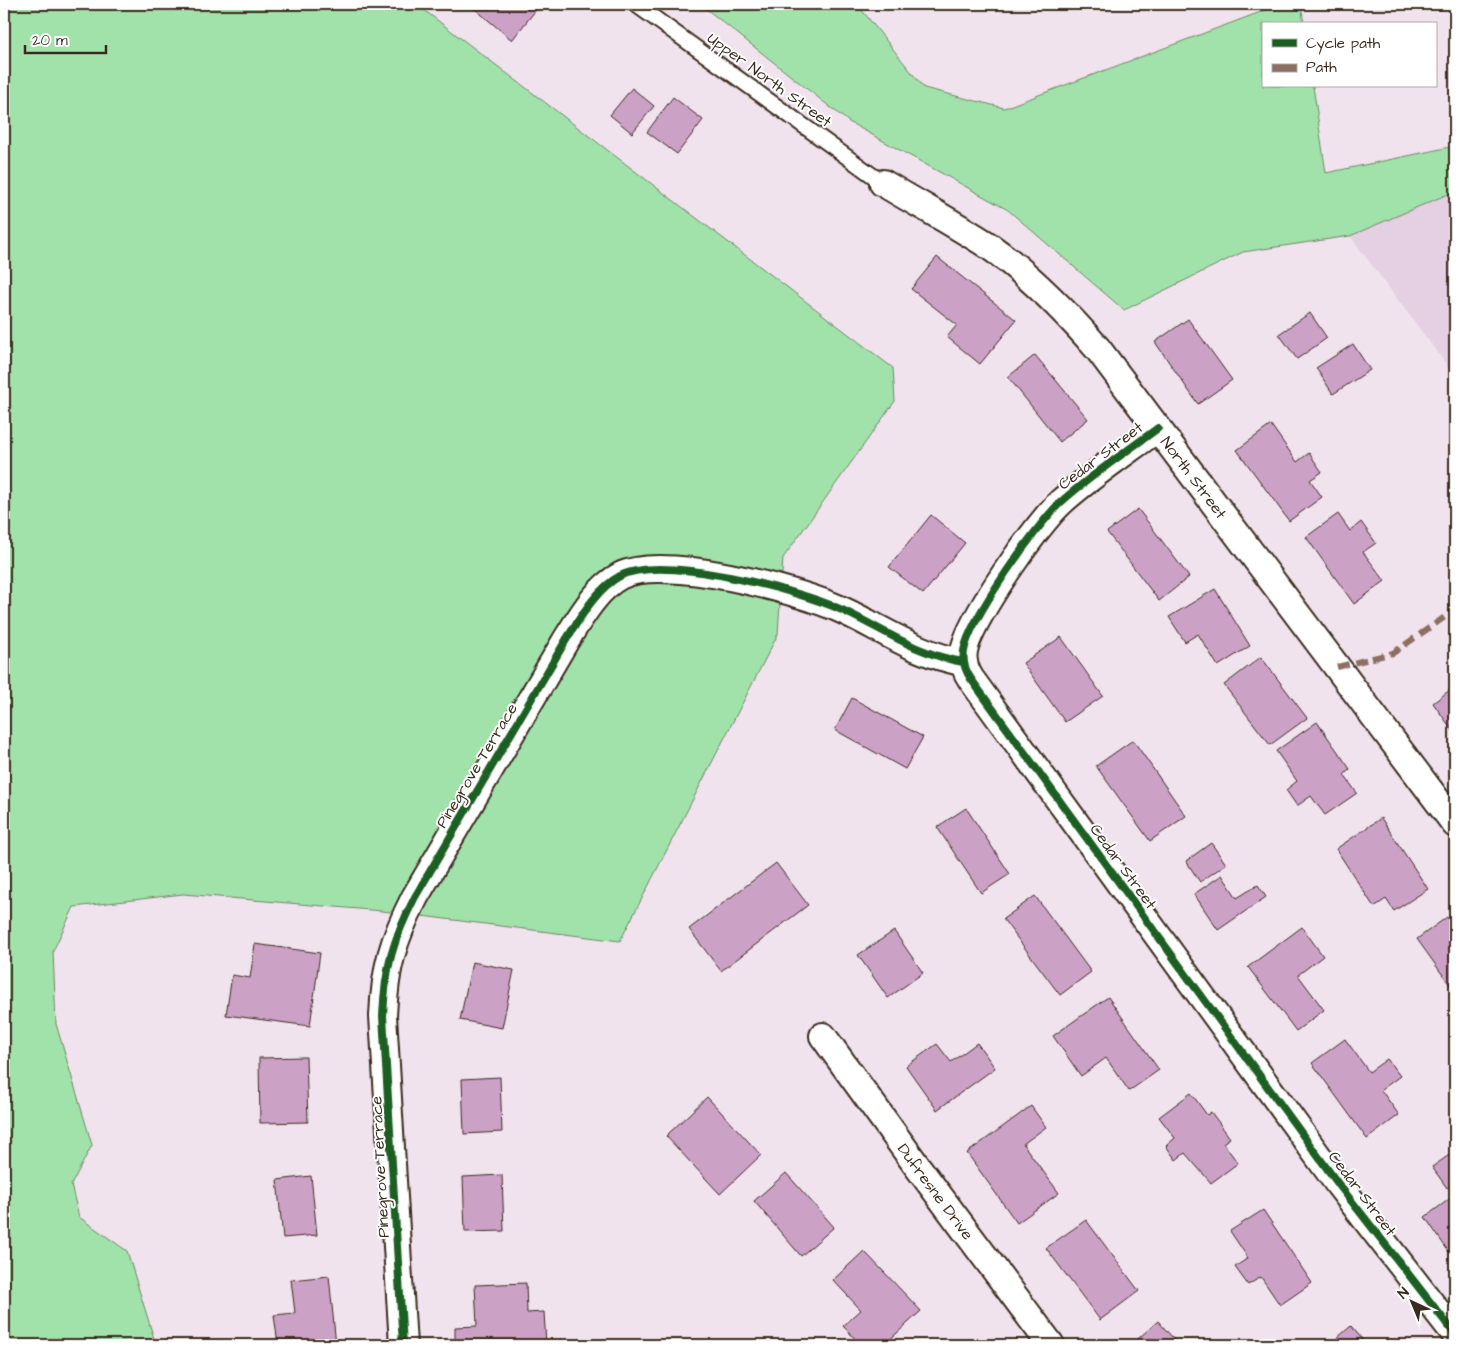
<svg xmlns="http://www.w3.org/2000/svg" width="1459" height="1349" font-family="'Architects Daughter',sans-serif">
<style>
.built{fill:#e5cfe2}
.green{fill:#a1e2ab;stroke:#6e8664}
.building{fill:#cca1c6;stroke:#3b2a1e}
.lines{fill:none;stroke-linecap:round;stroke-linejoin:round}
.lane-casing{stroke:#3b2a1e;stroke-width:18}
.street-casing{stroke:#3b2a1e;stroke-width:30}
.lane{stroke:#fff;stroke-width:14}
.street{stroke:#fff;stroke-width:26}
.quiet{stroke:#8d6e63;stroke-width:6;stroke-dasharray:12 6;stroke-linecap:butt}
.cycleway-casing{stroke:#fff;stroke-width:11}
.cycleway{stroke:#1b5e20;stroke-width:8}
.labels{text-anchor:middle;stroke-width:4;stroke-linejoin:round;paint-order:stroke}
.street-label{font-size:16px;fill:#3b2a1e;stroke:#fff}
</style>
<rect width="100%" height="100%" fill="#f0e3ee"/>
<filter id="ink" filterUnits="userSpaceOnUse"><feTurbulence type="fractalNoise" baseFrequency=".02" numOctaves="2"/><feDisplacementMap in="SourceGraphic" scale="10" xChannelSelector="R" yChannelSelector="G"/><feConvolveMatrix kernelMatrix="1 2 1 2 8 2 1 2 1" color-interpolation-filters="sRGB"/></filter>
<g filter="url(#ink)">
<path class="built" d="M 1455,191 L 1455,376 L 1350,236 Z"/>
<path class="green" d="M 4,4 L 416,4 L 893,368 L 895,401 L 783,558 L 778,634 L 620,941 L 382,911 L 183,894 L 74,907 L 53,951 L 56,1024 L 92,1145 L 71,1185 L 79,1217 L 127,1251 L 156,1345 L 4,1345 Z
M 700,4 L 857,4 L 924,88 L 1004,108 L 1282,4 L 1301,4 L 1304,24 L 1263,24 L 1263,86 L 1313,86 L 1326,173 L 1455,146 L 1455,191 L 1350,236 L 1243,252 L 1124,310 L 1008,210 L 849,122 Z"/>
<path class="building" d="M 469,4 L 536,4 L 539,6 L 512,40 Z
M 632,88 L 654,106 L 632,133 L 610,115 Z
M 673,97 L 703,120 L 677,154 L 647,132 Z
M 937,257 L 1016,320 L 980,364 L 947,337 L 957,325 L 911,289 Z
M 1310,313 L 1327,338 L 1297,359 L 1279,334 Z
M 1188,319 L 1232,380 L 1198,404 L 1155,342 Z
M 1353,344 L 1370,370 L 1333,394 L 1316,368 Z
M 1035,355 L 1088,419 L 1060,442 L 1008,377 Z
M 1271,425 L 1297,462 L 1309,453 L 1322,472 L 1310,480 L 1322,497 L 1289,521 L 1237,450 Z
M 1138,509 L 1189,577 L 1159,601 L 1107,532 Z
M 1338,514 L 1350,531 L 1361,522 L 1376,543 L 1363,552 L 1385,581 L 1354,604 L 1306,537 Z
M 931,515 L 965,543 L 923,594 L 889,567 Z
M 1215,589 L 1250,646 L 1218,666 L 1198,634 L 1185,642 L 1169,617 Z
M 1061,637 L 1103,696 L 1065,722 L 1023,663 Z
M 1261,657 L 1307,718 L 1270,745 L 1224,685 Z
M 1455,686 L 1455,734 L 1433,703 Z
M 852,698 L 923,737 L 905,769 L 835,730 Z
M 1317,722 L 1350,769 L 1344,775 L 1357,793 L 1325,815 L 1311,796 L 1297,806 L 1286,790 L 1297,781 L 1276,751 Z
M 1133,740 L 1186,816 L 1150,841 L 1096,766 Z
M 966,808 L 1010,874 L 981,893 L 937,827 Z
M 1381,818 L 1428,889 L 1394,911 L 1386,899 L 1374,907 L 1336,849 Z
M 1211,843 L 1226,864 L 1200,882 L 1186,861 Z
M 776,863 L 808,905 L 721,971 L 689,929 Z
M 1222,875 L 1237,898 L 1258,885 L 1266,897 L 1218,930 L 1194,894 Z
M 1035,896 L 1091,972 L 1060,995 L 1003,919 Z
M 1447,917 L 1455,928 L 1455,992 L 1417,939 Z
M 1302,927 L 1323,956 L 1298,975 L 1324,1010 L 1296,1031 L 1248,967 Z
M 894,931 L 923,973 L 888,998 L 858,955 Z
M 255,944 L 320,953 L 310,1026 L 226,1015 L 232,975 L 250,978 Z
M 472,962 L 514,970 L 502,1028 L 460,1020 Z
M 1108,997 L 1159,1070 L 1129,1091 L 1106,1058 L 1081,1076 L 1053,1036 Z
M 1345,1039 L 1369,1072 L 1387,1059 L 1400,1076 L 1381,1090 L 1399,1115 L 1367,1139 L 1312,1063 Z
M 977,1043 L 995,1068 L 937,1110 L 906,1066 L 937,1044 L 951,1062 Z
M 306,1057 L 308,1122 L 260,1123 L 259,1058 Z
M 500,1077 L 502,1132 L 464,1134 L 462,1079 Z
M 1191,1093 L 1207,1115 L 1211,1112 L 1230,1138 L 1223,1143 L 1238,1163 L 1211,1183 L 1185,1153 L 1176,1160 L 1166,1146 L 1175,1138 L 1159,1117 Z
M 707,1097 L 761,1155 L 720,1194 L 666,1136 Z
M 1031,1106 L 1046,1127 L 1023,1144 L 1059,1193 L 1017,1223 L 967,1153 Z
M 1455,1151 L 1455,1182 L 1447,1188 L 1432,1167 Z
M 786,1173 L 834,1227 L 801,1256 L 754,1201 Z
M 502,1175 L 504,1231 L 465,1232 L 463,1177 Z
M 311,1176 L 317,1235 L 283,1238 L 277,1180 Z
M 1455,1195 L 1455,1261 L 1425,1217 Z
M 1263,1210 L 1312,1283 L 1280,1305 L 1261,1277 L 1248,1285 L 1235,1267 L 1248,1258 L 1230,1231 Z
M 1086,1220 L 1139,1291 L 1100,1320 L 1046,1248 Z
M 864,1251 L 921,1311 L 884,1345 L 861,1345 L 843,1326 L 861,1310 L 833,1280 Z
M 329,1276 L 336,1345 L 278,1345 L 274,1315 L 295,1313 L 291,1280 Z
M 526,1283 L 527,1313 L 544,1312 L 546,1345 L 455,1345 L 455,1327 L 477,1326 L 475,1285 Z
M 1158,1321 L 1179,1345 L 1131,1345 Z
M 1351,1326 L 1367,1345 L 1329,1345 Z"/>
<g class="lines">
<g class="lane-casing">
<path id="lane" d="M 635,4 L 883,183"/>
</g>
<g class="street-casing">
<g id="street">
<path id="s1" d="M 883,183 C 918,204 955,224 989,246 C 1030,275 1065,311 1098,349 L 1455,824"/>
<path d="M 1158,428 C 1126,452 1091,475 1061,502 C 1037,524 969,620 964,651 C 962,662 965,670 971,679 L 1339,1185 L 1455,1334"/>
<path id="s2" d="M 823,1036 L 917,1166 L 1051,1345"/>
<path d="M 403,1345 L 383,1016 C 385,967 393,940 415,897 L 566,640 C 580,618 597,588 620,576 C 663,554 798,590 842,610 C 883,629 918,655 963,662"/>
</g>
</g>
<use href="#lane" class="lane"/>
<use href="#street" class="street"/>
<path class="quiet" d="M 1337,667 L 1393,653 L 1455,610"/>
<g class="cycleway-casing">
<path id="cycleway" d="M 1158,428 C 1126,452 1091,475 1061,502 C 1037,524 969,620 964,651 C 962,662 965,670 971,679 L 1339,1185 L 1455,1334
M 403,1345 L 383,1016 C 385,967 393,940 415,897 L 566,640 C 580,618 597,588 620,576 C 663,554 798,590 842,610 C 883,629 918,655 963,662"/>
</g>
<use href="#cycleway" class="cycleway"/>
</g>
</g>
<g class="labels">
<g class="street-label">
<text transform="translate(770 79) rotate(36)" y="6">Upper North Street</text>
<text transform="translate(1100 455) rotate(-37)" y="6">Cedar Street</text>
<text dy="6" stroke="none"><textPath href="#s1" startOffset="434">North Street</textPath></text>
<text transform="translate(476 765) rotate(-59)" y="6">Pinegrove Terrace</text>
<text transform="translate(1124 866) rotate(54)" y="6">Cedar Street</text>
<text transform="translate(379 1167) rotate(-93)" y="6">Pinegrove Terrace</text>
<text dy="6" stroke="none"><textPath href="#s2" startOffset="192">Dufresne Drive</textPath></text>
<text transform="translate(1363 1193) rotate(53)" y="6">Cedar Street</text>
</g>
</g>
<rect width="1459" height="1349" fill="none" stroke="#fff" stroke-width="20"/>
<rect x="10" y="10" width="1439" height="1329" fill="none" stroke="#3b2a1e" stroke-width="2" filter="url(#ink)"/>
<rect x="1262" y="22" width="175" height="65" fill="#ffffff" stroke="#b1aaa5"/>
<rect x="1272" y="39" width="25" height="8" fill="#1b5e20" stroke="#b1aaa5"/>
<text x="1306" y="48" font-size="15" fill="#3b2a1e">Cycle path</text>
<rect x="1272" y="64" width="25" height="8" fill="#8d6e63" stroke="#b1aaa5"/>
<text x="1306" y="72" font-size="15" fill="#3b2a1e">Path</text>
<g transform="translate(1412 1302) rotate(316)" stroke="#ffffff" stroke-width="4" paint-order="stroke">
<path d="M0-4L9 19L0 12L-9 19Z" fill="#3b2a1e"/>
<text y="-8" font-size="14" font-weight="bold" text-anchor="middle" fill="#3b2a1e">N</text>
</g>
<path d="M25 45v8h81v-8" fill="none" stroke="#3b2a1e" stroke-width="2.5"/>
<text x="32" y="45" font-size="15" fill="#3b2a1e" stroke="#ffffff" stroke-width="4" paint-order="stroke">20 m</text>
</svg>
